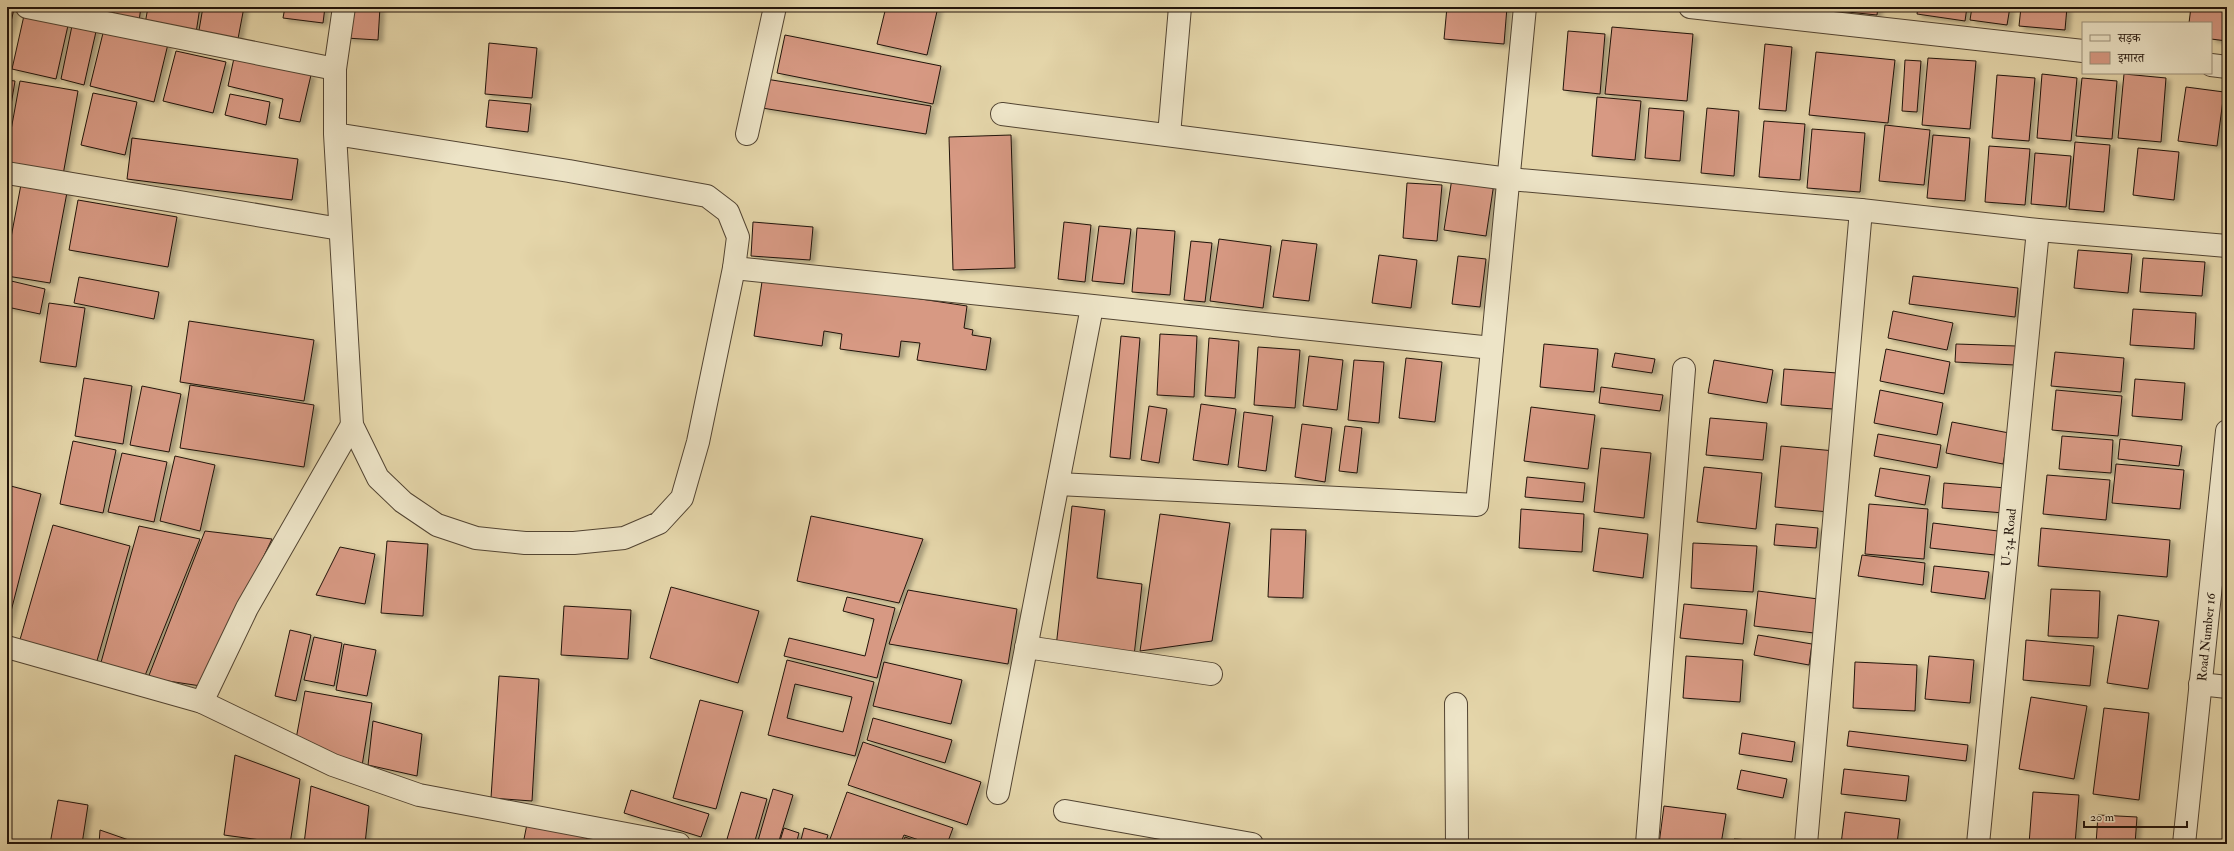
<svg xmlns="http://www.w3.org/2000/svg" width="2234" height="851" font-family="'IM FELL Double Pica','Noto Serif Devanagari',serif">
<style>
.building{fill:#d79983;stroke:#21130a;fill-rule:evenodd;filter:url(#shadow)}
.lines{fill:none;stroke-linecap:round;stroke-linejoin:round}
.street-casing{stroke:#524432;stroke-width:24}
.street{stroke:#ede4c7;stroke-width:22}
.labels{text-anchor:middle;stroke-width:3.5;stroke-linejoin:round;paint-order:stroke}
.street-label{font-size:13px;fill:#21130a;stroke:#ede4c7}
</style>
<defs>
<filter id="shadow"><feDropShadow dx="4.5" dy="2.5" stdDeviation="2" flood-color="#0004"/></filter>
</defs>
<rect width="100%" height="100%" fill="#e4d5a9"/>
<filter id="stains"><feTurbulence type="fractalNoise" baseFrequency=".005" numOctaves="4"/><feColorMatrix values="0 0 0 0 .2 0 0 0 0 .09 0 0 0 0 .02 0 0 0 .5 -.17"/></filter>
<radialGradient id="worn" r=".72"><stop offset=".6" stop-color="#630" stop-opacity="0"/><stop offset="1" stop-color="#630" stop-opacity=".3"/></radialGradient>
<path class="building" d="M 7,7 L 14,9 L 7,39 Z
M 82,7 L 107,7 L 107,11 Z
M 115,7 L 141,7 L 139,21 L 113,17 Z
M 148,7 L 200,7 L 196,33 L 145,24 Z
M 203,7 L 244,7 L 237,44 L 198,36 Z
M 285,7 L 325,7 L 323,23 L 283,18 Z
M 349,7 L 380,7 L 378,40 L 346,38 Z
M 886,7 L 938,7 L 927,55 L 877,44 Z
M 1447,7 L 1507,7 L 1504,44 L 1444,39 Z
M 1838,7 L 1878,7 L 1877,15 L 1838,11 Z
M 1918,7 L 1967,7 L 1965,21 L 1917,14 Z
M 1972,7 L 2010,7 L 2007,25 L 1970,20 Z
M 2021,7 L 2067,7 L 2065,30 L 2019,26 Z
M 2191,7 L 2227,7 L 2227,41 L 2211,39 L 2211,23 L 2189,23 Z
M 25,11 L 69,21 L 56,79 L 12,69 Z
M 73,21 L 97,27 L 84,85 L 61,79 Z
M 1612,27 L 1693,34 L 1687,101 L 1605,94 Z
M 104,29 L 168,44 L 154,102 L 90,86 Z
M 1568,31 L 1605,34 L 1600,94 L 1563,90 Z
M 785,35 L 941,66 L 933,104 L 777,73 Z
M 489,43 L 537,48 L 532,98 L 485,94 Z
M 1765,44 L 1792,47 L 1786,111 L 1759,109 Z
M 176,51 L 226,62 L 213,113 L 163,101 Z
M 1816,52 L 1895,60 L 1888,123 L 1809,115 Z
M 234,58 L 311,75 L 300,122 L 279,118 L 283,99 L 228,86 Z
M 1928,58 L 1976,61 L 1970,129 L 1922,125 Z
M 1905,60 L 1921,61 L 1917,112 L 1902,111 Z
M 2042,74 L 2077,78 L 2071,141 L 2037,138 Z
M 2124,74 L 2166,78 L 2161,142 L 2118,138 Z
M 1997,75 L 2035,78 L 2029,141 L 1992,138 Z
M 2082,78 L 2117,81 L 2112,139 L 2076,136 Z
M 766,79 L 931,106 L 926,134 L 762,108 Z
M 7,80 L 15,81 L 7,129 Z
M 20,81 L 78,91 L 63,175 L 7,165 L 7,152 Z
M 2186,87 L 2224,92 L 2217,146 L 2178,141 Z
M 93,93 L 137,102 L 125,155 L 81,145 Z
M 230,94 L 270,102 L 266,125 L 225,115 Z
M 1597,97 L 1641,101 L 1635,160 L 1592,156 Z
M 489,100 L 531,104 L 528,132 L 486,127 Z
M 1649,108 L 1684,111 L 1680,161 L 1645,158 Z
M 1707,108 L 1739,111 L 1734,176 L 1701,173 Z
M 1764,121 L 1805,124 L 1800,180 L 1759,177 Z
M 1885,125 L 1930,130 L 1924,185 L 1879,181 Z
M 1812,129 L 1865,133 L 1860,192 L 1807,188 Z
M 1011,135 L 1015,268 L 953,270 L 949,137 Z
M 1933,135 L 1970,138 L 1965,201 L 1927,198 Z
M 132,138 L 298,159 L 292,200 L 127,179 Z
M 2075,142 L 2110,145 L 2104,212 L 2069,209 Z
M 1989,146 L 2030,149 L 2025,205 L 1985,202 Z
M 2138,148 L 2179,152 L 2174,200 L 2133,195 Z
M 2035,153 L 2071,156 L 2066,207 L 2031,204 Z
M 1452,178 L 1494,183 L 1486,236 L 1444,230 Z
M 22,179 L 68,187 L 50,283 L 7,276 L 7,259 Z
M 1407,183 L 1442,185 L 1437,241 L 1403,238 Z
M 78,200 L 177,217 L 168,267 L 69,250 Z
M 753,222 L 813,227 L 810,260 L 751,256 Z
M 1064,222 L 1091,225 L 1085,282 L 1058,279 Z
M 1099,226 L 1131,229 L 1124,284 L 1092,281 Z
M 1137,228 L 1175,231 L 1170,295 L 1132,292 Z
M 1219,239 L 1271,246 L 1263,308 L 1210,301 Z
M 1282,240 L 1317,244 L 1309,301 L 1273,297 Z
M 1191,241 L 1212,243 L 1205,302 L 1184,300 Z
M 2078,250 L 2132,254 L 2128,293 L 2074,288 Z
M 1379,255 L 1417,260 L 1411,308 L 1372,303 Z
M 1458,256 L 1486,259 L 1480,307 L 1452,304 Z
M 2143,258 L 2205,262 L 2202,296 L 2140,292 Z
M 763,275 L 967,306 L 964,328 L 973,330 L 972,335 L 991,338 L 986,370 L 917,360 L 920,343 L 901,341 L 899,357 L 840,349 L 842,334 L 824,331 L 822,346 L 754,336 Z
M 1913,276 L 2018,288 L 2015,317 L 1909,304 Z
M 79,277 L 159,292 L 154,319 L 74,303 Z
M 7,280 L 45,289 L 40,314 L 7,307 Z
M 49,303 L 85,308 L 76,367 L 40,362 Z
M 2133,309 L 2196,313 L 2194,349 L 2130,345 Z
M 1893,311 L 1953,323 L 1947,350 L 1888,338 Z
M 189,321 L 314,340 L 304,401 L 180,382 Z
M 1160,334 L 1197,336 L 1194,397 L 1157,395 Z
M 1121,336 L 1140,338 L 1130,459 L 1110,457 Z
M 1209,338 L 1239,341 L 1235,398 L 1205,396 Z
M 1544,344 L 1598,349 L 1594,392 L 1540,387 Z
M 1956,344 L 2016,346 L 2015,365 L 1955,362 Z
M 1258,347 L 1300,350 L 1295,408 L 1254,405 Z
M 1886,349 L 1950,362 L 1944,394 L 1880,381 Z
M 2055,352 L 2124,358 L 2121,392 L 2051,386 Z
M 1615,353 L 1655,359 L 1652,373 L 1612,367 Z
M 1309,356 L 1343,360 L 1337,410 L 1303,406 Z
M 1406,358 L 1442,362 L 1435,422 L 1399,418 Z
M 1354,360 L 1384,362 L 1379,423 L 1348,420 Z
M 1714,360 L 1773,370 L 1767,403 L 1708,393 Z
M 1784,369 L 1837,373 L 1833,409 L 1781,405 Z
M 84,378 L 132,386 L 123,444 L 75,436 Z
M 2135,379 L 2185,383 L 2182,420 L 2132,416 Z
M 190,385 L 314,405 L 304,467 L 180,448 Z
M 142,386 L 181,394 L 169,452 L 130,445 Z
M 1601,387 L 1663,395 L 1660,411 L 1599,403 Z
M 1880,390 L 1943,403 L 1937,435 L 1874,423 Z
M 2056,390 L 2122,396 L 2118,436 L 2052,430 Z
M 1201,404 L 1236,409 L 1228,465 L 1193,460 Z
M 1149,406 L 1167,409 L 1159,463 L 1141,460 Z
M 1531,407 L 1595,415 L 1588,469 L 1524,461 Z
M 1244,412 L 1273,416 L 1266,471 L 1238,467 Z
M 1710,418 L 1767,423 L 1763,460 L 1706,455 Z
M 1952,422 L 2009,433 L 2003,464 L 1946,453 Z
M 1302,424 L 1332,428 L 1325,482 L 1295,477 Z
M 1345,426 L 1362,428 L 1357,473 L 1339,471 Z
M 1878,434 L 1941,445 L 1937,468 L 1874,456 Z
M 2062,436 L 2113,440 L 2111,473 L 2059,469 Z
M 2120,439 L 2182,446 L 2179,466 L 2118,459 Z
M 73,441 L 116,450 L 103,513 L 60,504 Z
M 1781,446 L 1835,451 L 1829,512 L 1775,507 Z
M 1601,448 L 1651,453 L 1644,518 L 1594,512 Z
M 122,453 L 167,462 L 154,522 L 108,512 Z
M 175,456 L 215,465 L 200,531 L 160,521 Z
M 2116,464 L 2184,470 L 2180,509 L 2112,503 Z
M 1704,467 L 1762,473 L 1756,529 L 1697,522 Z
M 1880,468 L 1930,476 L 1925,505 L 1875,496 Z
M 2047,475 L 2110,480 L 2106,520 L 2043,514 Z
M 1527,477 L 1585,483 L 1583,502 L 1525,497 Z
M 1944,483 L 2006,488 L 2004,513 L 1942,508 Z
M 7,485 L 41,494 L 7,627 Z
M 1869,504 L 1928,509 L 1924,559 L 1865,554 Z
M 1072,506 L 1105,510 L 1097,578 L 1142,584 L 1134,656 L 1056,647 Z
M 1521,509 L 1584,514 L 1582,552 L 1519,548 Z
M 1160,514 L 1230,523 L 1212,641 L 1140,651 Z
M 811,516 L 923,539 L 899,603 L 797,581 Z
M 1933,523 L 1998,531 L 1995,555 L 1930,548 Z
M 1776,524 L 1818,528 L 1816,548 L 1774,545 Z
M 53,525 L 130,546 L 96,664 L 19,643 Z
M 139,526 L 200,539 L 142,683 L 100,666 Z
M 1599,528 L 1648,534 L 1643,578 L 1593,571 Z
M 2041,528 L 2170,540 L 2167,577 L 2038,566 Z
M 1271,529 L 1306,530 L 1303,598 L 1268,597 Z
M 205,531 L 272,539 L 201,686 L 148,678 Z
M 387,541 L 428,544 L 423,616 L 381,613 Z
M 1693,543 L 1757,546 L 1753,592 L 1691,588 Z
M 340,547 L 375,554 L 365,604 L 316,595 Z
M 1862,555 L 1925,563 L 1923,585 L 1858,576 Z
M 1934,566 L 1989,572 L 1985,599 L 1931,592 Z
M 671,587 L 759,611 L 738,683 L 650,658 Z
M 2051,589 L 2100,591 L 2098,638 L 2048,636 Z
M 908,590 L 1017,609 L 1008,664 L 889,644 Z
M 1758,591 L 1818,599 L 1814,633 L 1754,626 Z
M 847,597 L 895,608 L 877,678 L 784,656 L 789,638 L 865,656 L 874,619 L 843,611 Z
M 1684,604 L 1747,610 L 1743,644 L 1680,638 Z
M 564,606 L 631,610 L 628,659 L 561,655 Z
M 2118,615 L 2159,621 L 2148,689 L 2107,683 Z
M 290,630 L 311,635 L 296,701 L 275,696 Z
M 1758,635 L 1812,644 L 1809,665 L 1754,655 Z
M 314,637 L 342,643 L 334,686 L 304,680 Z
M 2026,640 L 2094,646 L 2090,686 L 2023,680 Z
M 344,644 L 376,650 L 367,696 L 336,690 Z
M 1686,656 L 1743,660 L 1740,702 L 1683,698 Z
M 1929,656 L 1974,660 L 1970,703 L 1925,699 Z
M 787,660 L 874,682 L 855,756 L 768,735 ZM 795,684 L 852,697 L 843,732 L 787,718 Z
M 884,662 L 962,680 L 951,724 L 873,706 Z
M 1855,662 L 1917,665 L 1915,711 L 1853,708 Z
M 499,676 L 539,679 L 532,801 L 491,798 Z
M 305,691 L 372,703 L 362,766 L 296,739 Z
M 2031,697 L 2087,706 L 2074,779 L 2019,769 Z
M 700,700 L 743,711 L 716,809 L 673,798 Z
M 2104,708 L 2149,713 L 2139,800 L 2093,794 Z
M 873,718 L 952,740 L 945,763 L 867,740 Z
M 373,721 L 422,734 L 417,776 L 368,765 Z
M 1849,731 L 1968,745 L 1966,761 L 1847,746 Z
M 1742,733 L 1795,742 L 1792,762 L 1739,754 Z
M 863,742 L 981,782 L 967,825 L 848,785 Z
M 235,755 L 300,779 L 290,844 L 224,835 Z
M 1844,769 L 1909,776 L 1906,801 L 1841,794 Z
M 1741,770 L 1787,779 L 1783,798 L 1737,789 Z
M 311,786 L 369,806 L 365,844 L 304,844 Z
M 773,789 L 793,795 L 778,844 L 757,844 Z
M 631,790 L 709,814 L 701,837 L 624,813 Z
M 741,792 L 767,799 L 754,844 L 744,844 L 727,839 Z
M 847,792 L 953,828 L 947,844 L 931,844 L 904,835 L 900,844 L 834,844 L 829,842 Z
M 2033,792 L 2079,795 L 2075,844 L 2029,844 Z
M 58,800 L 88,805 L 82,844 L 50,844 Z
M 1664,806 L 1726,814 L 1721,844 L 1659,844 Z
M 1845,812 L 1900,819 L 1897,844 L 1841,844 Z
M 2098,815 L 2137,817 L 2135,844 L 2096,844 Z
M 527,824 L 587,836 L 585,844 L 523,844 Z
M 784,828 L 799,833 L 796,844 L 779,844 Z
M 804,828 L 828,835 L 825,844 L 800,844 Z
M 100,830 L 140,844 L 99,844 Z
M 905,837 L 924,844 L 903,844 Z
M 1734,839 L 1785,842 L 1785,844 L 1733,844 Z"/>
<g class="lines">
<g class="street-casing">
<g id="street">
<path d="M 27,7 L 335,69"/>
<path d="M 1690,7 L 2083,51"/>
<path d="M 2211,65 L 2227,67"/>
<path d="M 1002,114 L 1509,179 L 1861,210 L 2038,230 L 2227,246"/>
<path d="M 335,134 L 569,171 L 707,196 L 728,212 L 738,237 L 734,268 L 698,442 L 682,498 L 659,523 L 624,538 L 574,543 L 525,543 L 476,538 L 437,525 L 403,502 L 378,478 L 352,425 L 335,134 L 335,69 L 344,7"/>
<path d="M 747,134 L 775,7"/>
<path d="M 1169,135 L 1180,7"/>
<path d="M 7,173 L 340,229"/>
<path d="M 734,268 L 1492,348"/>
<path d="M 1058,484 L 1477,505 L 1525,7"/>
<path d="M 7,647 L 202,702 L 333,765 L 419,795 L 679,844"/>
<path d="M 1026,647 L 1211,674"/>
<path d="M 2200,684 L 2227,687"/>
<path d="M 202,702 L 247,608 L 352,425"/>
<path d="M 1456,704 L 1457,844"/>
<path d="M 998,793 L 1092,307"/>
<path d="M 1065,811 L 1252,844"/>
<path d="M 1647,844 L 1684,369"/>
<path d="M 1806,844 L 1861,210"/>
<path id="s1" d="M 1978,844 L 2038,230"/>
<path id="s2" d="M 2184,844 L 2227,431"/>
</g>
</g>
<use href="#street" class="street"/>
</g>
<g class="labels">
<g class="street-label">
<text dy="5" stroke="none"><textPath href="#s1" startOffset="308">U-34 Road</textPath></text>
<text dy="5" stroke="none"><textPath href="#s2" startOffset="208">Road Number 16</textPath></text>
</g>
</g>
<rect width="2234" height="851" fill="none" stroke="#e4d5a9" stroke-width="24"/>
<rect x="8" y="8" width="2218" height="835" fill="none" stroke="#21130a" stroke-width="2"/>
<rect x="12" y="12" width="2210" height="827" fill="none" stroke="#21130a"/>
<rect x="2082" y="22" width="130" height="52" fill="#ede4c7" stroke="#9b907b"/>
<rect x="2090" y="35" width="20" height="6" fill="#ede4c7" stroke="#9b907b"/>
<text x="2118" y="42" font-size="12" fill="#21130a">सड़क</text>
<rect x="2090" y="52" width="20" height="12" fill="#d79983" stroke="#9b907b"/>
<text x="2118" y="62" font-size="12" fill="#21130a">इमारत</text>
<path d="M2084 821v6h103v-6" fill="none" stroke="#21130a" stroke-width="2"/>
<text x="2090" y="821" font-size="12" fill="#21130a" stroke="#ede4c7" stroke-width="3" paint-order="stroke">20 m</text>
<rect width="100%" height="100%" filter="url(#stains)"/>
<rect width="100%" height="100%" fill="url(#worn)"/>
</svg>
